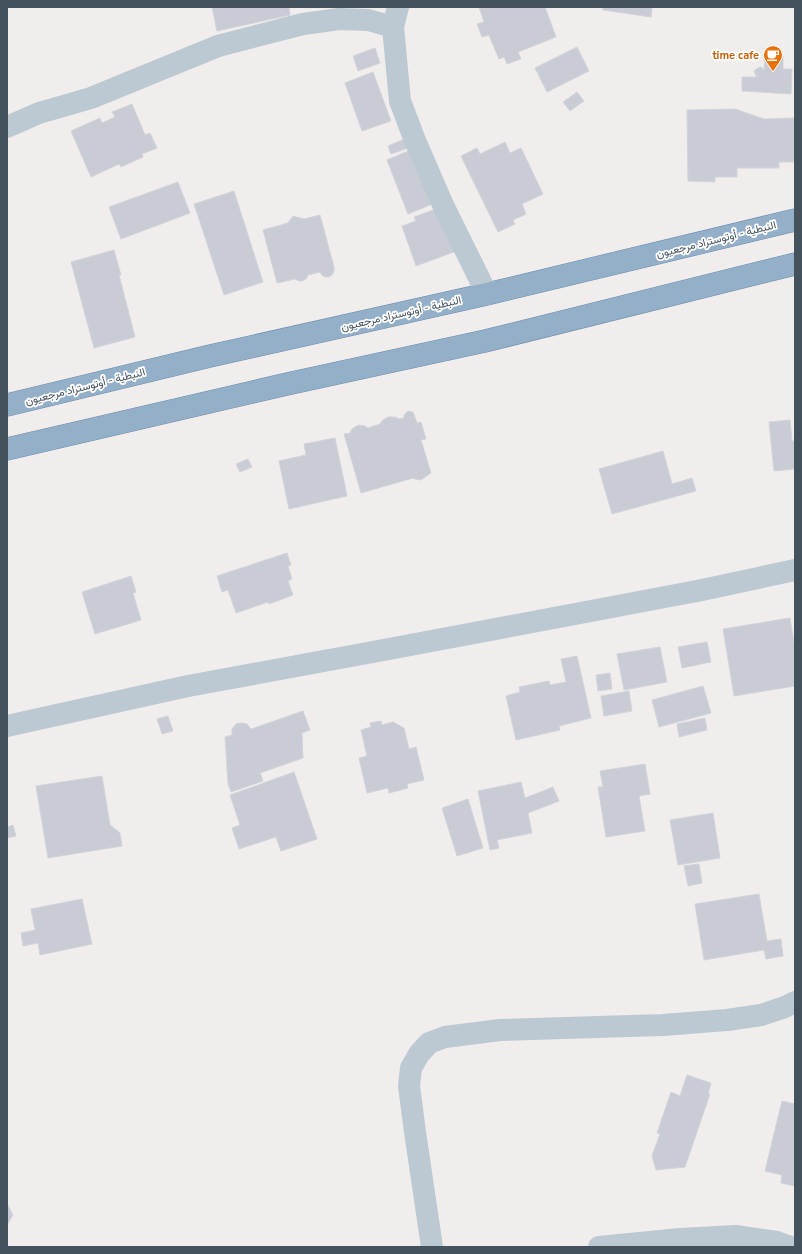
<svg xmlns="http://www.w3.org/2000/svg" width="802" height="1254" font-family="'Nunito Sans',Vazirmatn,sans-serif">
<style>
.building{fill:#c9ccd4;stroke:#d1d4da}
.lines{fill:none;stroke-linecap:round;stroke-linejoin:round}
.trunk-casing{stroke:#6b8dae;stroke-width:23}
.minor{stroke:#bcc9d2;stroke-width:22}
.tertiary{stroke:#bcc9d2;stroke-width:22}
.trunk{stroke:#94b0c9;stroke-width:22}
.labels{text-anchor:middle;stroke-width:3.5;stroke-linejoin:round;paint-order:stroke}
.food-label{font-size:11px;font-weight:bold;fill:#c56008;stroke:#fff;text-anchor:end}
.street-label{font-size:11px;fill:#44525d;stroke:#fff}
</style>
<rect width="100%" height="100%" fill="#f1eded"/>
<path class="building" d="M 212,7 L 289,7 L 290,15 L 217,31 Z
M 479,7 L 545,7 L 556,37 L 518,52 L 521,59 L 507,64 L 504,57 L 499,59 L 489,35 L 482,37 L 477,24 L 484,22 Z
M 603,7 L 652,7 L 651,17 L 603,10 Z
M 577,47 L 589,71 L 547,92 L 535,68 Z
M 375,48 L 380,63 L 358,71 L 353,56 Z
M 770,49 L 774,50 L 778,52 L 780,55 L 783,56 L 783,69 L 792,69 L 791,94 L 742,91 L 742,77 L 759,77 L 756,76 L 754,71 L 758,68 L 761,67 L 764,70 L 765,55 L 767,51 Z
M 373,72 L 391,121 L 362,131 L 345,83 Z
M 577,92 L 584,101 L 570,111 L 563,102 Z
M 132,104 L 145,135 L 150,133 L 157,148 L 142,154 L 143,157 L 121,167 L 119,164 L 91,177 L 71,131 L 100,118 L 102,123 L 115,117 L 112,112 Z
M 735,109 L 764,119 L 795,118 L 795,162 L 779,162 L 779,168 L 737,168 L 737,177 L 715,177 L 715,182 L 688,181 L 687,110 Z
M 407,138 L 411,147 L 391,154 L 388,146 Z
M 505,142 L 510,153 L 521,148 L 543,194 L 522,204 L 526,214 L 513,220 L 515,224 L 498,232 L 461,156 L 477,148 L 480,154 Z
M 413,149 L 435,203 L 408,214 L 387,160 Z
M 178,182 L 190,213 L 121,239 L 109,207 Z
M 234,191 L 263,282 L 224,295 L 194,204 Z
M 436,209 L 459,250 L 416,266 L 402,226 L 416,221 L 414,217 Z
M 320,215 L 334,267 L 334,271 L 332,275 L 329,277 L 325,277 L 322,275 L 320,272 L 308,275 L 306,279 L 302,281 L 299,281 L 295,279 L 277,283 L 263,230 L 288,223 L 293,216 L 304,219 Z
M 114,250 L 121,275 L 119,275 L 135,337 L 94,348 L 71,262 Z
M 408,411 L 413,412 L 417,423 L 421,422 L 426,439 L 421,440 L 431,473 L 421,480 L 415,479 L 413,478 L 361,493 L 344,434 L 350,433 L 352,429 L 358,425 L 365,426 L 368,428 L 380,424 L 383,420 L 388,417 L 395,417 L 399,419 L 404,418 L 404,415 Z
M 790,420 L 792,441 L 795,441 L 795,469 L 774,471 L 769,422 Z
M 335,438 L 347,496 L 289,509 L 279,461 L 306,455 L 304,444 Z
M 663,451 L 672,484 L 692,478 L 696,491 L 612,514 L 599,469 Z
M 248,459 L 252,467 L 240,472 L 236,464 Z
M 287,553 L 291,565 L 288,566 L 292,579 L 288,581 L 293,595 L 269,604 L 268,602 L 236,613 L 228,590 L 222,592 L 217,576 Z
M 131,576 L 136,592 L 133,593 L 141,620 L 95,634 L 82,592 Z
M 790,618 L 795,649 L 795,686 L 734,696 L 723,629 Z
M 707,642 L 711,662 L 682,668 L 678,647 Z
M 660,647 L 667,682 L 624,690 L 617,654 Z
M 577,656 L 591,718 L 559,726 L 560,730 L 516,740 L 506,696 L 520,692 L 519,687 L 549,681 L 550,685 L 566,682 L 561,659 Z
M 610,673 L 612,689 L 598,691 L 596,675 Z
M 703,686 L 711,713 L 659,727 L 652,700 Z
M 629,691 L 632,711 L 604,716 L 601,696 Z
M 303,711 L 310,730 L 302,733 L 303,758 L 260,773 L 263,781 L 231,792 L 228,784 L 225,737 L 232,735 L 232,729 L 236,724 L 241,723 L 247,724 L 251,729 Z
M 168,716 L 173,731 L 162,734 L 157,719 Z
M 705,718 L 707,730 L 679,737 L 677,724 Z
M 381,721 L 382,725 L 393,722 L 404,728 L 409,749 L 416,747 L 424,780 L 407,784 L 408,788 L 389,793 L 388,788 L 367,793 L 359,758 L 367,756 L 361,730 L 371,727 L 370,723 Z
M 645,764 L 650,794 L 639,796 L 645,831 L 606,837 L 598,787 L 603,787 L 600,771 Z
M 294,772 L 317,839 L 281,851 L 276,837 L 239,849 L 232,828 L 240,825 L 230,795 Z
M 102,776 L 110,825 L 120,833 L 122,846 L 48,858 L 36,786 Z
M 521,782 L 525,798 L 553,787 L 559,801 L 528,813 L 532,833 L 497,840 L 499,848 L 490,850 L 478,791 Z
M 468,799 L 483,848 L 457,856 L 442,808 Z
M 713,813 L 720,858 L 678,865 L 670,820 Z
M 13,825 L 16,836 L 7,838 L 7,826 L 7,827 Z
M 699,864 L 702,883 L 688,886 L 684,866 Z
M 759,894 L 767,941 L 781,939 L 783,956 L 766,959 L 764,950 L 704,960 L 695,904 Z
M 82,899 L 92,944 L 40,955 L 38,943 L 23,946 L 21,933 L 35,930 L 31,909 Z
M 687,1075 L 711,1083 L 708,1094 L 710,1094 L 685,1167 L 656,1170 L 652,1156 L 660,1134 L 657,1133 L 671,1092 L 680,1096 Z
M 782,1101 L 795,1104 L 795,1186 L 781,1183 L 782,1175 L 765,1171 Z
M 7,1204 L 13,1215 L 7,1225 Z"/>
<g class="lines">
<g class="trunk-casing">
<path id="trunk" d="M 7,405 L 210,356 L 487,294 L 795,220
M 7,449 L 287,384 L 485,341 L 795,264"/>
</g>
<path class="minor" d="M 398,7 L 393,27 L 400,101 L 414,138 L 443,205 L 487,294
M 7,127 L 39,113 L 91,98 L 218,46 L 303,24 L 339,19 L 368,20 L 393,27
M 432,1247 L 415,1132 L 409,1086 L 411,1068 L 419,1054 L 429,1043 L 445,1037 L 500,1030 L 663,1025 L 727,1020 L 761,1015 L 785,1007 L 795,1002
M 599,1247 L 680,1239 L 735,1236 L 777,1242 L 791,1247"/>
<path class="tertiary" d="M 7,726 L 188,686 L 389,649 L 697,591 L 795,570"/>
<use href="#trunk" class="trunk"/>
</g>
<defs>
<g id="cafe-pin" transform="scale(1)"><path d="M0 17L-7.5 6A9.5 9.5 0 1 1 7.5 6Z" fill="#e8710a" stroke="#fff"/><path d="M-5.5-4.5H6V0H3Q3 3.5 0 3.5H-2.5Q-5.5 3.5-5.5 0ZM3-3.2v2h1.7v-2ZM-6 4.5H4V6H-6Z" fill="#fff"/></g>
</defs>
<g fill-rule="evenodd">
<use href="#cafe-pin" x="773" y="55"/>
</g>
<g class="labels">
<g class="food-label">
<text x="759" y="59">time cafe</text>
</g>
<g class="street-label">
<text transform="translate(716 239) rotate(-14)" y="4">النبطية - أوتوستراد مرجعيون</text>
<text transform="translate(401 313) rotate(-13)" y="4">النبطية - أوتوستراد مرجعيون</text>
<text transform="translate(85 386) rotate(-14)" y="4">النبطية - أوتوستراد مرجعيون</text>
</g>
</g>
<rect width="802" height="1254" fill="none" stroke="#44525d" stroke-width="16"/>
</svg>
